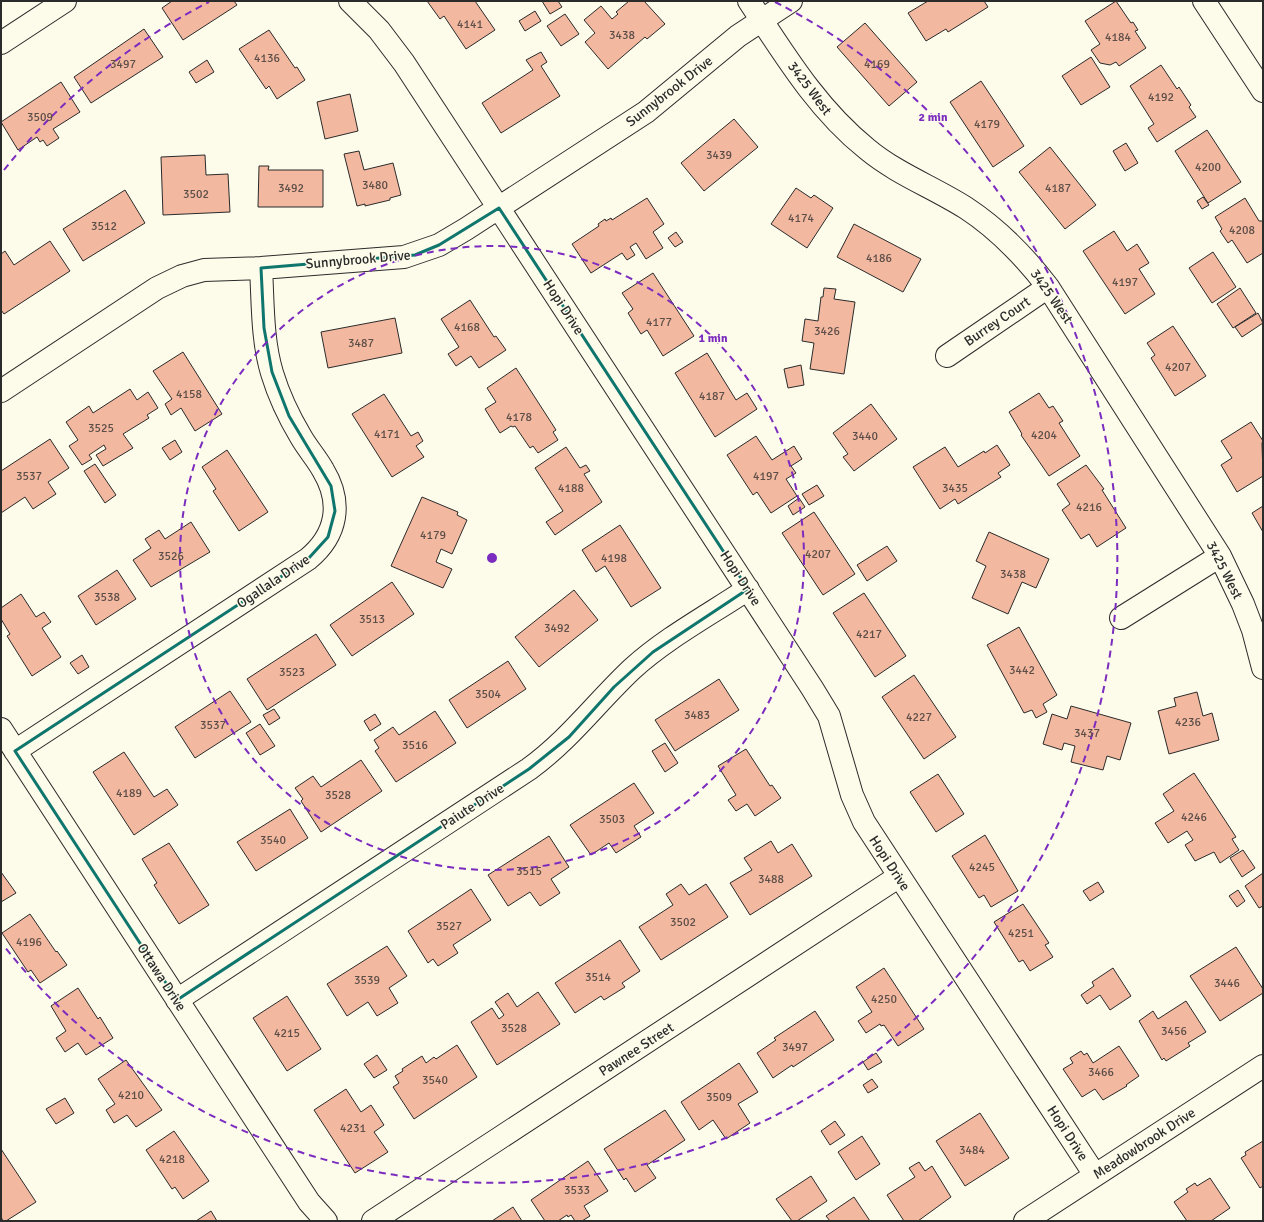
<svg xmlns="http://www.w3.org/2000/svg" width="1264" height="1222" font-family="Signika,sans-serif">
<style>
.building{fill:#f2b8a0;stroke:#2b2b2b}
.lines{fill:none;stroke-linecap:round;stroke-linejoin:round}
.street-casing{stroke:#2b2b2b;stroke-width:24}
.street{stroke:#fdfbea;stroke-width:22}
.marked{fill:none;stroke:#0f766e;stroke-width:3;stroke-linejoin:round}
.ring{fill:none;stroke:#7b2cbf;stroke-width:2;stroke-dasharray:7 5}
.labels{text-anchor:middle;stroke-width:3;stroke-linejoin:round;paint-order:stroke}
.number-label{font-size:12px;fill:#5d4e48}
.street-label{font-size:14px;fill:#2b2b2b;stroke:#fdfbea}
.centre{fill:#7b2cbf;stroke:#fdfbea;stroke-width:2}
.ring-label{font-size:12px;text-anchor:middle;font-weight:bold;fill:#7b2cbf;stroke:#fdfbea;stroke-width:3;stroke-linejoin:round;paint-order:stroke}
</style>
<rect width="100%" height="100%" fill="#fdfbea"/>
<path class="building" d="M 172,1 L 234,1 L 237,5 L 183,40 L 162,8 Z
M 427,1 L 475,1 L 495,30 L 466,49 L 444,16 L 440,19 Z
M 542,1 L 558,1 L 562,7 L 550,14 Z
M 629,1 L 644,1 L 665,24 L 647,39 L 645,37 L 608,69 L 585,42 L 595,33 L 584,20 L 601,6 L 612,19 L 618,14 L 616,12 Z
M 928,1 L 984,1 L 988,7 L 948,32 L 946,29 L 926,41 L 908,13 Z
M 1116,1 L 1131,23 L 1133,22 L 1138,30 L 1135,31 L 1146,48 L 1119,66 L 1116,62 L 1110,65 L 1100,63 L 1091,50 L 1100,44 L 1085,21 Z
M 535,11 L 541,21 L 525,31 L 519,21 Z
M 565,14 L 579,34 L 561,46 L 547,26 Z
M 865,23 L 917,82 L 889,106 L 837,47 Z
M 144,29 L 163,57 L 91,103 L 74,77 Z
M 269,30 L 295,68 L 297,67 L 305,80 L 277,99 L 269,86 L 266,89 L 239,49 Z
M 541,52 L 547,62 L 541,66 L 560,96 L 501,133 L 482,103 L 533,70 L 526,60 Z
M 1091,57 L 1110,87 L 1081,105 L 1062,76 Z
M 207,60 L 214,72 L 196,83 L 189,72 Z
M 1161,65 L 1177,89 L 1179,87 L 1191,105 L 1189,107 L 1196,117 L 1157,142 L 1148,128 L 1154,124 L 1130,86 Z
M 981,81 L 1024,146 L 993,167 L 950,102 Z
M 61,82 L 80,112 L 53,129 L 59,138 L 47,146 L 43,140 L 40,142 L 37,137 L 18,150 L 1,122 Z
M 350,94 L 358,131 L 325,139 L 317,102 Z
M 734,119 L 758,147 L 704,191 L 681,163 Z
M 1207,130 L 1241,182 L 1208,203 L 1175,151 Z
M 1126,143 L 1138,163 L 1125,171 L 1113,151 Z
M 1050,147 L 1096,205 L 1065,229 L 1019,172 Z
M 359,151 L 364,170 L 393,163 L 401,195 L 390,198 L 390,200 L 365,206 L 365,204 L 357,206 L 344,154 Z
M 205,155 L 206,175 L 228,174 L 230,212 L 163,215 L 161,157 Z
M 259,166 L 269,166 L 268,170 L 323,170 L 323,207 L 258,207 Z
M 796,188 L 811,198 L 814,195 L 833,208 L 807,248 L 771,224 Z
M 125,190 L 145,223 L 83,261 L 63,229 Z
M 1203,197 L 1209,205 L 1202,209 L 1197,201 Z
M 647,198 L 664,224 L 653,232 L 663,248 L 646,259 L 636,243 L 630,247 L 635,255 L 627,260 L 622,253 L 591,273 L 572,244 L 599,226 L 598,224 L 605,219 L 606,221 L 611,218 L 612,220 Z
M 1245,198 L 1259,221 L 1263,221 L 1263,253 L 1247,263 L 1232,240 L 1228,243 L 1220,231 L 1222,229 L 1215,217 Z
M 854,224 L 921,259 L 903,292 L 837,257 Z
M 1114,231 L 1127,251 L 1137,244 L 1149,263 L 1139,269 L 1155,294 L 1125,314 L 1083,251 Z
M 676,232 L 683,242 L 675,247 L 668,238 Z
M 50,241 L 70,271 L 4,314 L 1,310 L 1,254 L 5,251 L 14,265 Z
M 1213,252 L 1236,287 L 1212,303 L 1189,268 Z
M 653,273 L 694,336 L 663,356 L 647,330 L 641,334 L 628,313 L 633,309 L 622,293 Z
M 824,288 L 836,289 L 834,299 L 855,302 L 844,374 L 810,369 L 814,343 L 802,341 L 805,319 L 818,321 L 821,297 L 823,297 Z
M 1240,288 L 1256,313 L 1233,328 L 1217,304 Z
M 470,300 L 494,337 L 496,336 L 506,350 L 479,368 L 471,356 L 456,366 L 448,354 L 459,347 L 441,319 Z
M 1258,313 L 1263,323 L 1242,337 L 1235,327 Z
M 395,318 L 402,353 L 328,368 L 321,332 Z
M 1173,326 L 1206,376 L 1175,396 L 1151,358 L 1155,355 L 1147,343 Z
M 183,352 L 222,414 L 195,431 L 181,408 L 171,415 L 165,404 L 172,399 L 153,371 Z
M 707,353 L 736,400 L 747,393 L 757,409 L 715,437 L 675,373 Z
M 801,365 L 804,385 L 788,388 L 784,369 Z
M 516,368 L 556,430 L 553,432 L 558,440 L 538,453 L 533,446 L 530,448 L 515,426 L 513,427 L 511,426 L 500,433 L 485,409 L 496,402 L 487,388 Z
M 130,389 L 137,400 L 148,392 L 158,408 L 147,415 L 149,418 L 123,434 L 133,448 L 103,466 L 96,455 L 106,449 L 104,445 L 89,455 L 92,459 L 82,465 L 69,446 L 78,440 L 66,422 L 89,406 L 93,413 Z
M 1039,393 L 1049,408 L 1053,406 L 1063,421 L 1059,423 L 1080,456 L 1049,476 L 1021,435 L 1022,434 L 1009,412 Z
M 384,394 L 411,436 L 418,432 L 423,441 L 416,446 L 424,457 L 392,477 L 352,414 Z
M 871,404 L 897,439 L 854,471 L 843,457 L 848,454 L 833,433 Z
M 1251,422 L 1263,441 L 1262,443 L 1263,476 L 1237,492 L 1221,465 L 1232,458 L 1221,441 Z
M 756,436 L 772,460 L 794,446 L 802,459 L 791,466 L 796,473 L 786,479 L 797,496 L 771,513 L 757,492 L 753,495 L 727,455 Z
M 50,439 L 69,468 L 48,482 L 56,494 L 33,509 L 25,497 L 1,513 L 1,471 Z
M 175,440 L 182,452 L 170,460 L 162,448 Z
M 997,445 L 1010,465 L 998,473 L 1001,477 L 958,504 L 955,499 L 940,509 L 913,467 L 945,447 L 958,467 L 984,451 L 985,453 Z
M 566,447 L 580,468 L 586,465 L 590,471 L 584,474 L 602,502 L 555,535 L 546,522 L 563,511 L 535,468 Z
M 227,450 L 268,512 L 239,531 L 213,491 L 216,489 L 202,467 Z
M 95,464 L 116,495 L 105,503 L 84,471 Z
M 1086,465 L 1104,489 L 1102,490 L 1126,528 L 1097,547 L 1089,534 L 1081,539 L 1062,510 L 1070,504 L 1057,484 Z
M 817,485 L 824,496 L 809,505 L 802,494 Z
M 422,497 L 458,512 L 457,515 L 467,520 L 452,554 L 441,549 L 436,562 L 452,569 L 443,588 L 391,566 Z
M 799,498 L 805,507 L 793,515 L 788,506 Z
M 1263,506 L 1263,532 L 1252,513 Z
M 814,512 L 855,574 L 823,595 L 782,533 Z
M 191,522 L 210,552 L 151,587 L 133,560 L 151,548 L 145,539 L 159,530 L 165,539 Z
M 620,525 L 661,588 L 631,607 L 605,566 L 596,572 L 582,550 Z
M 989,532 L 1049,559 L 1036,588 L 1022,582 L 1008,614 L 972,598 L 986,566 L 976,561 Z
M 887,546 L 897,561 L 867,581 L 857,565 Z
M 117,570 L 136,599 L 96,625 L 78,596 Z
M 392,582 L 414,614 L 352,656 L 330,625 Z
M 574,590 L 598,620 L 539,667 L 515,637 Z
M 864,593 L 906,656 L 875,677 L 833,613 Z
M 21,594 L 36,617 L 44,612 L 51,622 L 42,628 L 61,657 L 32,676 L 7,636 L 10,634 L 1,619 L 1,608 Z
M 1019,627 L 1057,695 L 1043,704 L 1047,712 L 1036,718 L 1032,710 L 1024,713 L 987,645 Z
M 316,634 L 336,665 L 267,710 L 247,679 Z
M 82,655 L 89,667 L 78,674 L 70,663 Z
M 508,661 L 526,689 L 467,728 L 449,700 Z
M 914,675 L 956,737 L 924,759 L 882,697 Z
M 719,679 L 739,710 L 675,751 L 655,720 Z
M 230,691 L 251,722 L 195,758 L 175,727 Z
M 1197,692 L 1203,716 L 1212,713 L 1219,740 L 1169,754 L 1158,711 L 1176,706 L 1174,698 Z
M 1071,706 L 1131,723 L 1120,760 L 1107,756 L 1103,770 L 1071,762 L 1075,746 L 1064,743 L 1062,750 L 1043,744 L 1052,714 L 1067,719 Z
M 274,709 L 280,718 L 269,725 L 263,715 Z
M 435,711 L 456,743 L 396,782 L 375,751 L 379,748 L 374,740 L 393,727 L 399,735 Z
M 375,714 L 381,724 L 370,731 L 364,721 Z
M 260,724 L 275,746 L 260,755 L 246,733 Z
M 665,743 L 678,763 L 665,772 L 652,751 Z
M 746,749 L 770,786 L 772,785 L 781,798 L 755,816 L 747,804 L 736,811 L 728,800 L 736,795 L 718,766 Z
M 124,752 L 154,797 L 167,789 L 178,805 L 134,835 L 93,772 Z
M 361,760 L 382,791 L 321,832 L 301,801 L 303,799 L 295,788 L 313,776 L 321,787 Z
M 1194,773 L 1236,837 L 1232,839 L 1239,850 L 1220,863 L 1214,852 L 1195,861 L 1185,845 L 1193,840 L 1187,831 L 1168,843 L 1155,823 L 1174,811 L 1163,794 Z
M 938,774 L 964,814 L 936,832 L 910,792 Z
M 634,783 L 654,813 L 634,826 L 641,837 L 616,853 L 609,843 L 591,855 L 570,825 Z
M 290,809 L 308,838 L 256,871 L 237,842 Z
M 985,835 L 1018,891 L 991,907 L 984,895 L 979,898 L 952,856 Z
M 549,836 L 569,867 L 551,879 L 560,893 L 540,906 L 530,892 L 508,906 L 488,875 Z
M 771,841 L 778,853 L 792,844 L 812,876 L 750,915 L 730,883 L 752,870 L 744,858 Z
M 169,843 L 209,905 L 179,924 L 154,885 L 157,883 L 142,859 Z
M 1243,850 L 1255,868 L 1242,877 L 1230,858 Z
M 1,872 L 16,893 L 1,902 Z
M 1263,873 L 1263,906 L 1259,908 L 1245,886 Z
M 1098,882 L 1104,892 L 1090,901 L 1083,891 Z
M 681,884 L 689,895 L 706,884 L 728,917 L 661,960 L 639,927 L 673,905 L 666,894 Z
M 471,889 L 491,920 L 453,945 L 458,953 L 438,966 L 433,959 L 428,963 L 408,931 Z
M 1238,890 L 1245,901 L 1237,907 L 1229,896 Z
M 1023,904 L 1049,943 L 1045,945 L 1053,957 L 1030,971 L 1023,960 L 1019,962 L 994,922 Z
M 30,914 L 56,952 L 57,951 L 67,965 L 40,983 L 31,970 L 28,972 L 2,933 Z
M 620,940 L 640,971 L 622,983 L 625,987 L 604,1000 L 601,996 L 575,1013 L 555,983 Z
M 387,946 L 407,976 L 389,988 L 398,1003 L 377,1016 L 368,1002 L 347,1016 L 327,984 Z
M 1236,947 L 1263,989 L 1263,993 L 1220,1021 L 1190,976 Z
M 884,968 L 924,1029 L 898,1046 L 884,1025 L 881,1026 L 880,1024 L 866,1033 L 858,1021 L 872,1012 L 856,987 Z
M 1113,968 L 1131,996 L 1110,1010 L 1100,995 L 1087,1004 L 1081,995 L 1094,986 L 1092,982 Z
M 78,988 L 98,1019 L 100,1017 L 113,1038 L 86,1055 L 78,1043 L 65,1052 L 56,1038 L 66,1031 L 51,1006 Z
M 538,992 L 560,1024 L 497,1065 L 471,1022 L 492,1008 L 499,1019 L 504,1015 L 495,1002 L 508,993 L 517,1007 Z
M 287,996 L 321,1049 L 287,1071 L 253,1018 Z
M 1186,1001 L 1206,1032 L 1188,1043 L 1190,1046 L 1166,1061 L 1164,1058 L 1162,1060 L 1139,1021 L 1153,1011 L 1158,1019 Z
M 815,1011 L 834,1040 L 793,1067 L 792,1065 L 773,1078 L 757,1053 L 776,1040 L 774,1038 Z
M 457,1045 L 477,1077 L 414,1119 L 393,1087 L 399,1083 L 395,1076 L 403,1071 L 402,1069 L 422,1056 L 426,1063 L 434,1057 L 436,1059 Z
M 1119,1046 L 1139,1076 L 1126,1085 L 1127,1086 L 1103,1100 L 1095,1089 L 1082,1097 L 1063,1069 L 1073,1063 L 1070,1058 L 1081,1051 L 1084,1055 L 1087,1053 L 1093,1063 Z
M 876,1053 L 882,1062 L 868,1070 L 863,1062 Z
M 377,1055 L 387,1070 L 374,1078 L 364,1064 Z
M 126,1060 L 162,1110 L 136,1127 L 127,1115 L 114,1123 L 106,1110 L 115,1104 L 98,1079 Z
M 739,1063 L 758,1092 L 738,1104 L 750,1123 L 726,1139 L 713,1120 L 699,1130 L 681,1102 Z
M 872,1079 L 878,1087 L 868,1093 L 863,1085 Z
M 346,1089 L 361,1112 L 371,1105 L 384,1125 L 374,1132 L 388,1152 L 355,1173 L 314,1110 Z
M 65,1098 L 74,1113 L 56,1124 L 46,1109 Z
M 665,1110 L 685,1140 L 647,1165 L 656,1178 L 635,1192 L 626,1178 L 624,1180 L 604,1149 Z
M 980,1113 L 1009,1158 L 965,1186 L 936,1141 Z
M 835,1121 L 845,1135 L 830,1145 L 821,1131 Z
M 174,1131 L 209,1181 L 183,1199 L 175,1187 L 172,1189 L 146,1150 Z
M 862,1136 L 880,1164 L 856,1180 L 838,1152 Z
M 1263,1141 L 1263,1186 L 1260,1188 L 1241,1158 L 1246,1155 L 1245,1152 Z
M 1,1149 L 36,1202 L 6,1221 L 3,1221 L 1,1217 Z
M 588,1161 L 608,1191 L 584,1206 L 590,1216 L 582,1221 L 575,1221 L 571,1215 L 568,1217 L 567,1215 L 558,1221 L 545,1221 L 531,1200 Z
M 919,1162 L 925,1171 L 932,1166 L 951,1197 L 918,1221 L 904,1221 L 887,1195 L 915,1177 L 909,1168 Z
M 811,1176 L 827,1201 L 797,1221 L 792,1221 L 776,1199 Z
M 1210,1178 L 1230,1208 L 1211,1221 L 1187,1221 L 1174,1202 L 1188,1192 L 1186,1189 L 1195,1183 L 1197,1186 Z
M 854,1197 L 870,1221 L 830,1221 L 826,1216 Z
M 513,1207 L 522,1221 L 492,1221 Z
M 211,1211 L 217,1221 L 196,1221 Z"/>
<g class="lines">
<g class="street-casing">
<path id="street" d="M 350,1 L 379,30 L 404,63 L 812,688 L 829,716 L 852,795 L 864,822 L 1095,1175
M 749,1 C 784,54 817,109 867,149 C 897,174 933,187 966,208 C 998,229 1025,257 1048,287 L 1220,556 L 1243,604 L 1253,630 L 1263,668
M 1204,1 L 1263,91
M 1,43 L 65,1
M 947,356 L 1048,287
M 1,391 L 157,288 L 182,276 L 204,270 L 261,268 L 404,257 L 439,245 L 466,229 L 646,112 L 738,36 L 791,1
M 1121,618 L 1220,556
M 1,729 L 309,1202 L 326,1221
M 15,751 L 308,559 C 337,535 343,503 323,470 C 317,459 308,449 301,437 C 289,417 279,396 272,373 C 262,340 263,303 261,268
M 177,1000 L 529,769 C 569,740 596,703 632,669 C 666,638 709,615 748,589
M 373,1221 L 898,877
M 1025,1221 L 1263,1066"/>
</g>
<use href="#street" class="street"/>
</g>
<path class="marked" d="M 499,208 L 748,589 L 653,652 L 614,687 L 569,737 L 529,769 L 177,1000 L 15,751 L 308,559 L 328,537 L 335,511 L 331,486 L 289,416 L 272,372 L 264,328 L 261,268 L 415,255 L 439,245 Z"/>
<g class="ring">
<circle cx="492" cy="558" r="312"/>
<path d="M4 170A624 624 0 0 1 209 2M775 2A624 624 0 1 1 4 946"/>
</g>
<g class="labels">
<g class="number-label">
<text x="470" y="28">4141</text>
<text x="622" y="39">3438</text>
<text x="1118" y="41">4184</text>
<text x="267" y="62">4136</text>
<text x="123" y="68">3497</text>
<text x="877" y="68">4169</text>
<text x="1161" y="101">4192</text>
<text x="40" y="121">3509</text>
<text x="987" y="128">4179</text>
<text x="719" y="159">3439</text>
<text x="1208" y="171">4200</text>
<text x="375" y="189">3480</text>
<text x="291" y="192">3492</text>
<text x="1058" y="192">4187</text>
<text x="196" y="198">3502</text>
<text x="801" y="222">4174</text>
<text x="104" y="230">3512</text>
<text x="1242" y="234">4208</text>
<text x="879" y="262">4186</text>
<text x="1125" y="286">4197</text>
<text x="659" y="326">4177</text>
<text x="467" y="331">4168</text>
<text x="827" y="335">3426</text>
<text x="361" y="347">3487</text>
<text x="1178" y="371">4207</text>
<text x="189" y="398">4158</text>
<text x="712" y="400">4187</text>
<text x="519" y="421">4178</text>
<text x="101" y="432">3525</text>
<text x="387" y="438">4171</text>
<text x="1044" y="439">4204</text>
<text x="865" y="440">3440</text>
<text x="29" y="480">3537</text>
<text x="766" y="480">4197</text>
<text x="571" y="492">4188</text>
<text x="955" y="492">3435</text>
<text x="1089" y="511">4216</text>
<text x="433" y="539">4179</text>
<text x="818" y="558">4207</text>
<text x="171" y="560">3526</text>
<text x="614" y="562">4198</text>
<text x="1013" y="578">3438</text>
<text x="107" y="601">3538</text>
<text x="372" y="623">3513</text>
<text x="557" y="632">3492</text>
<text x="869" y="638">4217</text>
<text x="1022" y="674">3442</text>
<text x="292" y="676">3523</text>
<text x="488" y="698">3504</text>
<text x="697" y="719">3483</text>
<text x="919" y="721">4227</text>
<text x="1188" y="726">4236</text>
<text x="213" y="729">3537</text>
<text x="1087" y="737">3437</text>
<text x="415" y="749">3516</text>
<text x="129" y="797">4189</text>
<text x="338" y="799">3528</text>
<text x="1194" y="821">4246</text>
<text x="612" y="823">3503</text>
<text x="273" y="844">3540</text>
<text x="982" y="871">4245</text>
<text x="529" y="875">3515</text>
<text x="771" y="883">3488</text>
<text x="683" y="926">3502</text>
<text x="449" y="930">3527</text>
<text x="1021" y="937">4251</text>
<text x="29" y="946">4196</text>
<text x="598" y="981">3514</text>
<text x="367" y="984">3539</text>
<text x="1227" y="987">3446</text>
<text x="884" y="1003">4250</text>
<text x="514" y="1032">3528</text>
<text x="1174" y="1035">3456</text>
<text x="287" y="1037">4215</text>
<text x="795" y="1051">3497</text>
<text x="1101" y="1076">3466</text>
<text x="435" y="1084">3540</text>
<text x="131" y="1099">4210</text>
<text x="719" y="1101">3509</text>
<text x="353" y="1132">4231</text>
<text x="972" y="1154">3484</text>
<text x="172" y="1163">4218</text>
<text x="577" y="1194">3533</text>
</g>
<g class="street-label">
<text transform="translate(810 88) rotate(53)" y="5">3425 West</text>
<text transform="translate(669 91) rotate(-38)" y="5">Sunnybrook Drive</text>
<text transform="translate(358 259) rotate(-5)" y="5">Sunnybrook Drive</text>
<text transform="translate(1052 296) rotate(55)" y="5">3425 West</text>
<text transform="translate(564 307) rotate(57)" y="5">Hopi Drive</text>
<text transform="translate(997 321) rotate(-34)" y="5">Burrey Court</text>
<text transform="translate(1225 570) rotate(63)" y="5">3425 West</text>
<text transform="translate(741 578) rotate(57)" y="5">Hopi Drive</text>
<text transform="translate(273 581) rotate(-34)" y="5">Ogallala Drive</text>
<text transform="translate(472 806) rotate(-33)" y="5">Paiute Drive</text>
<text transform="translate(890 863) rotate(57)" y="5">Hopi Drive</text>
<text transform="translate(162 977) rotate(57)" y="5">Ottawa Drive</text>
<text transform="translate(636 1049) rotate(-33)" y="5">Pawnee Street</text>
<text transform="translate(1068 1133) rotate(57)" y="5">Hopi Drive</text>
<text transform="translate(1144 1143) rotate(-33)" y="5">Meadowbrook Drive</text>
</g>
</g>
<circle cx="492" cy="558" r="6" class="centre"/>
<g class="ring-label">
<text x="933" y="121">2 min</text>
<text x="713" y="342">1 min</text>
</g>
<rect width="1264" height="1222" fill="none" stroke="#2b2b2b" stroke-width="4"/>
</svg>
